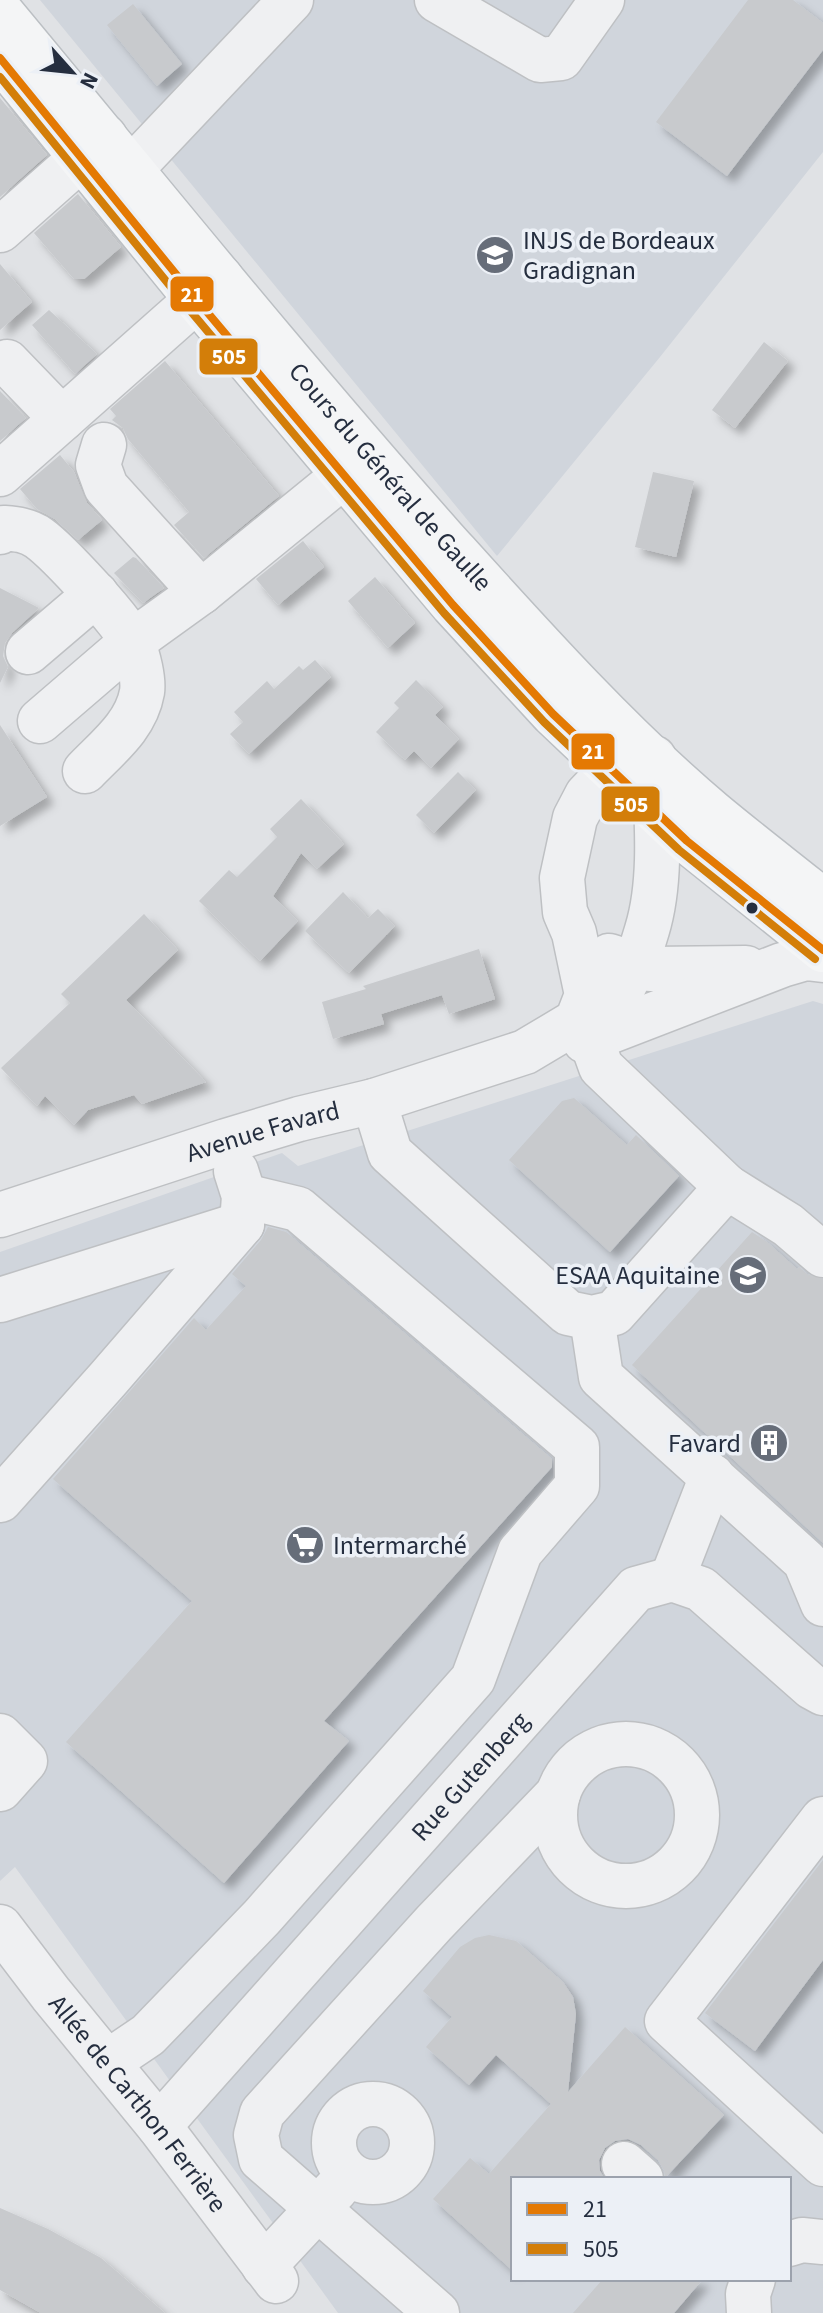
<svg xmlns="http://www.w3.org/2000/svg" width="823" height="2313" font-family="'Source Sans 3',sans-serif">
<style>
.built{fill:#d0d5dc;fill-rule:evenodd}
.building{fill:#c8cacd;filter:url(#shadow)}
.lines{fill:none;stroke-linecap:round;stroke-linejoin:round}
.minor-casing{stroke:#bec0c3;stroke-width:47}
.major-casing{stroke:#bbbfc3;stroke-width:47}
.minor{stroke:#eff0f2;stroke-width:44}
.major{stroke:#f4f5f6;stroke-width:44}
.bus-1-casing{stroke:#ecf0f6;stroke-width:14}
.bus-2-casing{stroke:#ecf0f6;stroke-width:14}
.bus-1{stroke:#e47903;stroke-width:8}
.bus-2{stroke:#d37e09;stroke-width:8}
.bus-dot{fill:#252e3f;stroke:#ecf0f6;stroke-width:3}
.labels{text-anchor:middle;stroke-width:7;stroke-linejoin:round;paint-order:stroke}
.poi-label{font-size:26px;fill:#252e3f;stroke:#ecf0f6;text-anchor:start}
.street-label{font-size:26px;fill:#252e3f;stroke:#ecf0f6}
.line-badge{stroke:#ecf0f6;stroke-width:3}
.badge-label{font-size:22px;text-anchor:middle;font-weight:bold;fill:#fff}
</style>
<defs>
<filter id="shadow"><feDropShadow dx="7" dy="7" stdDeviation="4" flood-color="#0004"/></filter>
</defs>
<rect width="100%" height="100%" fill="#e0e2e5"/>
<path class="built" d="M 40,0 L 823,0 L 823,152 L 660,357 L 497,556 Z
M 813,1001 L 823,1004 L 823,2313 L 338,2313 L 15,1867 L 0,1881 L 0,1252 L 282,1153 L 298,1166 ZM 513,2179 L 789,2179 L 789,2279 L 513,2279 Z"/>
<path class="building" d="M 748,0 L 793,0 L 823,23 L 823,50 L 727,176 L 656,122 Z
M 133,4 L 182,64 L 157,86 L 107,25 Z
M 0,98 L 47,155 L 0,197 Z
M 78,194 L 121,247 L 84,279 L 74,279 L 34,233 Z
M 0,264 L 32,302 L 0,330 Z
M 49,310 L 97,354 L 75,374 L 32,325 Z
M 764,342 L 788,361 L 735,428 L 712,410 Z
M 165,361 L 279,496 L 204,558 L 174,525 L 189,512 L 128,439 L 123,428 L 112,420 L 116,416 L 110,409 Z
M 0,391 L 26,418 L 0,441 Z
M 60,455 L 74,472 L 87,503 L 102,520 L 78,540 L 55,519 L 37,509 L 20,489 Z
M 653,472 L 694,481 L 676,557 L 635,547 Z
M 303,541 L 324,567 L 278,605 L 256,579 Z
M 133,557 L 136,558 L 164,588 L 143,603 L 114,573 Z
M 375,577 L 415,623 L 388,648 L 348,601 Z
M 0,588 L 39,608 L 12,633 L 5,643 L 3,656 L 8,667 L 0,683 Z
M 315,660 L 331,677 L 249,754 L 230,734 L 243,722 L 234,712 L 267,681 L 274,689 L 299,666 L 303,670 Z
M 416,680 L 443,707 L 435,715 L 459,739 L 431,768 L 414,751 L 405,760 L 376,732 L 399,708 L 394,703 Z
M 0,725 L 47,797 L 0,826 Z
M 458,772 L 476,790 L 434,833 L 416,815 Z
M 301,799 L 344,844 L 317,869 L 301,853 L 273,896 L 298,921 L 260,961 L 199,901 L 229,870 L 237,877 L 277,837 L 270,829 Z
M 343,892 L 368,918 L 378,909 L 395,926 L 349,973 L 305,931 Z
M 144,914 L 178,950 L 126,1000 L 206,1082 L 142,1104 L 134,1095 L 88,1110 L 74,1125 L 45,1096 L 37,1106 L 1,1068 L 70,1003 L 61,994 Z
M 479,949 L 495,999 L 449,1014 L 442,995 L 381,1014 L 384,1024 L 333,1039 L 322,1002 L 366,989 L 363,986 Z
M 574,1098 L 627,1145 L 636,1135 L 679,1176 L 610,1252 L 509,1160 L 562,1101 Z
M 268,1227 L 286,1232 L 552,1459 L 552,1467 L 324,1721 L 349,1741 L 224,1883 L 66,1742 L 192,1601 L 53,1479 L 194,1318 L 206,1330 L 246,1286 L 232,1274 L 261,1240 Z
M 752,1232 L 767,1242 L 797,1269 L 799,1267 L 807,1274 L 823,1279 L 823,1543 L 632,1365 Z
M 823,1860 L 823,1960 L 755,2051 L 705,2013 Z
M 489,1935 L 516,1941 L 563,1982 L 573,1997 L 576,2014 L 568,2092 L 625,2027 L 724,2115 L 665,2178 L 664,2170 L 658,2160 L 641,2145 L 628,2139 L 615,2141 L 605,2148 L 599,2160 L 600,2171 L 605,2179 L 513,2179 L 513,2271 L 433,2199 L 470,2158 L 489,2174 L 551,2104 L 496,2055 L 469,2085 L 426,2047 L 452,2017 L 423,1991 L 460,1947 L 475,1938 Z
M 0,2208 L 48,2229 L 101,2258 L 165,2313 L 41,2313 L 0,2290 Z
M 603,2279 L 703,2279 L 674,2313 L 573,2313 Z"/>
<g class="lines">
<g class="minor-casing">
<g id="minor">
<path d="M 437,0 L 540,60 L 561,58 L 602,0"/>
<path d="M 131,169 L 291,0"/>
<path d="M 0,230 L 105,137"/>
<path d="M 7,362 L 62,419"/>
<path d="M 104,445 L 98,465 L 106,487 L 201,592"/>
<path d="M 0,474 L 221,278"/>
<path d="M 0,532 L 4,528 C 16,529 28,530 39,538 C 57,551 126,624 133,644 C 138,656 144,679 142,692 C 136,726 108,747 85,771"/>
<path d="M 28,652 L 96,594"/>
<path d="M 40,721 L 133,641 L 201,592 L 369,455"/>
<path d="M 609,956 L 650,969 L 746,968"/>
<path d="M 585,1041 L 782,965 L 806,958 L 823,960"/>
<path d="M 374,1101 L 390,1153 L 568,1313 L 592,1318 L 614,1313 L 727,1187 L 601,1067 L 591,1039"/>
<path d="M 727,1187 L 788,1225 L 823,1255"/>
<path id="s1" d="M 0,1215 L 226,1141 L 299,1119 L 374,1101 L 525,1052 L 577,1021 L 587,995 L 574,933 L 565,912 L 562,878 L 575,818 L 587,795 L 610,771 L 654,758 C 656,812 663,878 647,930 C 636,971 614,1004 591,1039"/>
<path d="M 0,1300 L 242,1224"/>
<path d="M 592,1318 L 601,1377 L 805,1561 L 823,1604"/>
<path d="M 0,1500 L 108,1379 L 242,1224 L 244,1196 L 236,1171"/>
<path d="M 672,1579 L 712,1476"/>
<path d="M 0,1736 L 25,1761 L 0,1789"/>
<circle cx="626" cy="1815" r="71"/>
<path d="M 823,1819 L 667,2021 L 823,2164"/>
<path id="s2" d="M 0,1927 L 51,1994 L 159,2126 L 276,2281"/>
<path d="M 108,2062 L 148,2035 L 262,1917 L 473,1679 L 520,1552 L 577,1486 L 577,1447 L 298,1209 L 244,1196"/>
<circle cx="373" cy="2143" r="39"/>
<path id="s3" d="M 159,2126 L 636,1589 L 672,1579 L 701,1589 L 812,1687 L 823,1693"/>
<path d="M 624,2164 L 641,2179"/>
<path d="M 789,2244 L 802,2240 L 823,2242"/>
<path d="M 264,2266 L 336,2189"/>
<path d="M 437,2313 L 261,2159 L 256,2135 L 262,2113 L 434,1923 L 558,1794"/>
<path d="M 749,2313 L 748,2294 L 753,2279"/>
</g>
</g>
<g class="major-casing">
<g id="major">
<path id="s4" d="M 0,11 C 147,188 291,367 444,539 C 528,632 618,733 713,813 C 749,843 787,872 823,901"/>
<path d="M 0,58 L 197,300 L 453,605 L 553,714 L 687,841 L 823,950"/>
</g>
</g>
<use href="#minor" class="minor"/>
<use href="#major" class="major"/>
<g class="bus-1-casing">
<path id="bus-1" d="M 0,58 L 197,300 L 453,605 L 553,714 L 687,841 L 823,950"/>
</g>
<g class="bus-2-casing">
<path id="bus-2" d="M 0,77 L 188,308 L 444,613 L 544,722 L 679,850 L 815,959"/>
</g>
<use href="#bus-1" class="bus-1"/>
<use href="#bus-2" class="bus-2"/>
</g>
<defs>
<g id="school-disc" transform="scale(2)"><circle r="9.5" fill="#666d79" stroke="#ecf0f6"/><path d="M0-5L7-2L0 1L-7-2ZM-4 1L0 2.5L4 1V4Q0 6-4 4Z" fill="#fff"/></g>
<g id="university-disc" transform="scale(2)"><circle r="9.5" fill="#666d79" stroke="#ecf0f6"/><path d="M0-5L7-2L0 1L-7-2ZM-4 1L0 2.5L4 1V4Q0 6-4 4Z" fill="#fff"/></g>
<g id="building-disc" transform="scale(2)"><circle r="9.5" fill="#666d79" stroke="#ecf0f6"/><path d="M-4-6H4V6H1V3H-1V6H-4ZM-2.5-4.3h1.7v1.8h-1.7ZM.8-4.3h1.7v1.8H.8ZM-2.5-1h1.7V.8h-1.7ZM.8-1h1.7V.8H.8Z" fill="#fff"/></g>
<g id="supermarket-disc" transform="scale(2)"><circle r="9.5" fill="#666d79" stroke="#ecf0f6"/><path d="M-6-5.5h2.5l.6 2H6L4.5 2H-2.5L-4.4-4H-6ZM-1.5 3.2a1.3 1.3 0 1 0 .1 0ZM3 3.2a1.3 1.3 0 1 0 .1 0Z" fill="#fff"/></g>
</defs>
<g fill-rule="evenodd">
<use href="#school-disc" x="495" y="255"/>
<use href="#university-disc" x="748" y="1275"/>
<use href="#building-disc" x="769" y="1443"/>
<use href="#supermarket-disc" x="305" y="1545"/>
</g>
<circle class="bus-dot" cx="752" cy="908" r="7"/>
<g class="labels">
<g class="poi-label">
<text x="523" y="249">INJS de Bordeaux<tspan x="523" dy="30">Gradignan</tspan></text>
<text x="720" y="1284" text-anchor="end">ESAA Aquitaine</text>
<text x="741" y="1452" text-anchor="end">Favard</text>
<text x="333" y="1554">Intermarché</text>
</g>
<g class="street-label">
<text dy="9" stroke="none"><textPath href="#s4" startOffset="608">Cours du Général de Gaulle</textPath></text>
<text dy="9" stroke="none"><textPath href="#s1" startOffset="276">Avenue Favard</textPath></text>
<text dy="9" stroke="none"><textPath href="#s3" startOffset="468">Rue Gutenberg</textPath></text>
<text dy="9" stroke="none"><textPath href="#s2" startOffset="224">Allée de Carthon Ferrière</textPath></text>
</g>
</g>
<g class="line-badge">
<rect x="169" y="275" width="46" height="38" rx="8" fill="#e47903"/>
<rect x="198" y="337" width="61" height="39" rx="8" fill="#d37e09"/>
<rect x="570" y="732" width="46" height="39" rx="8" fill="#e47903"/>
<rect x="600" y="785" width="61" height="38" rx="8" fill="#d37e09"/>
</g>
<g class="badge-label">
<text x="192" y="302">21</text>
<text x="229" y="364">505</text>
<text x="593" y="759">21</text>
<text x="631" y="812">505</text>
</g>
<rect x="511" y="2177" width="280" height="104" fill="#ecf0f6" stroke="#9ca2ad" stroke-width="2"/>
<rect x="527" y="2203" width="40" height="12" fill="#e47903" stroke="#9ca2ad" stroke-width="2"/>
<text x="583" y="2217" font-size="24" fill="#252e3f">21</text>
<rect x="527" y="2243" width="40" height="12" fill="#d37e09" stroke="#9ca2ad" stroke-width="2"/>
<text x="583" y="2257" font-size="24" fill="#252e3f">505</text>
<g transform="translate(72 72) rotate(117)" stroke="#ecf0f6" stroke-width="6" paint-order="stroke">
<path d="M0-6L14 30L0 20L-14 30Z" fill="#252e3f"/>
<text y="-12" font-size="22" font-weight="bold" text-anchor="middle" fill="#252e3f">N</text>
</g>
</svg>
